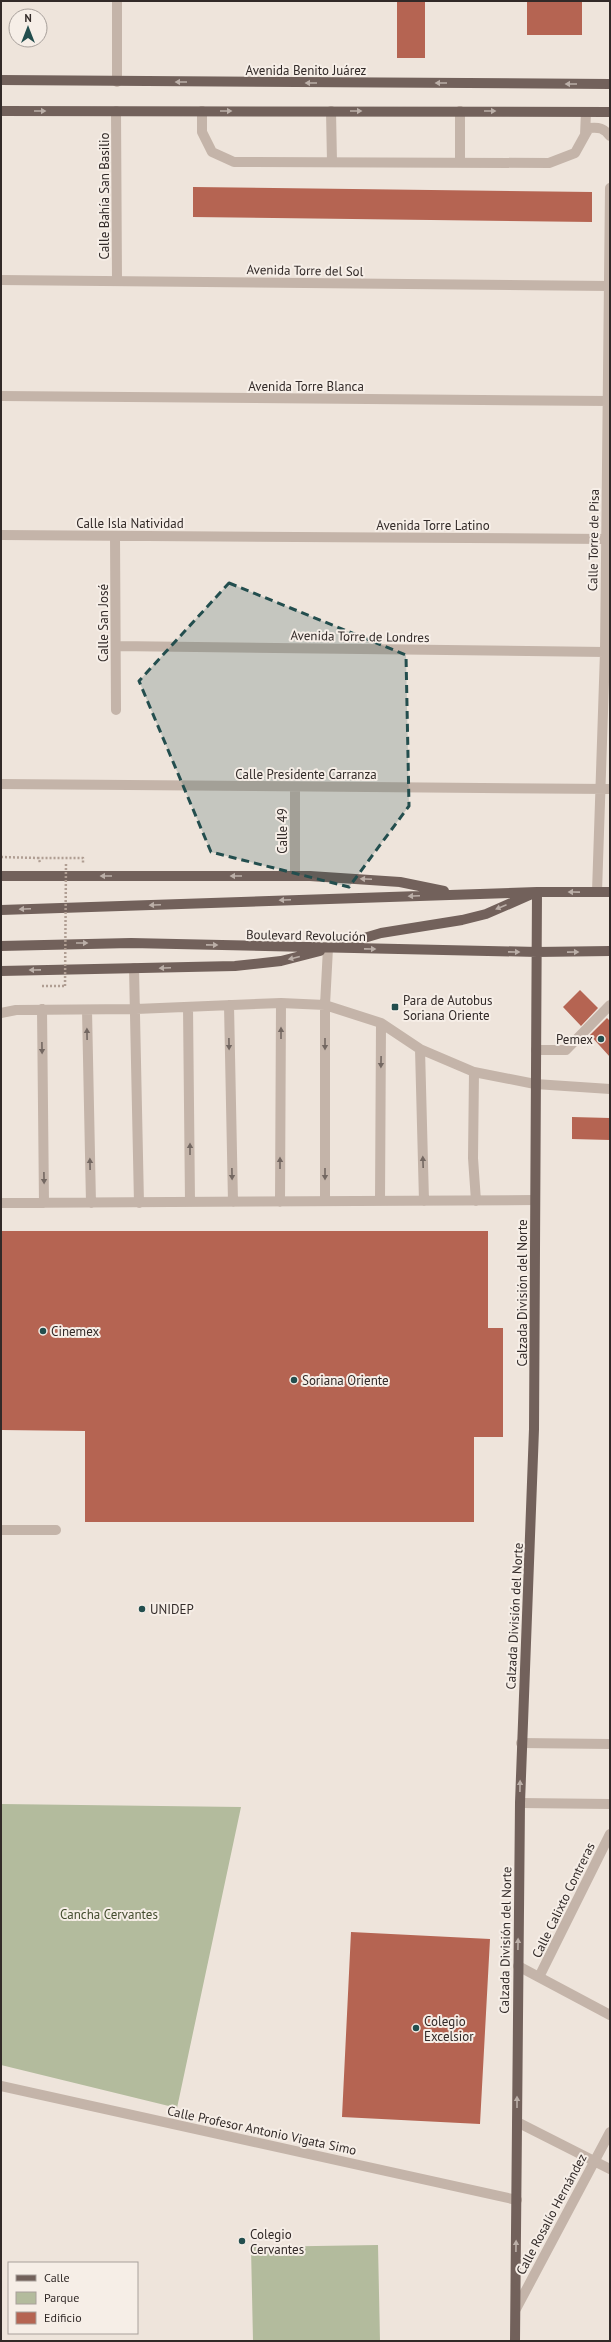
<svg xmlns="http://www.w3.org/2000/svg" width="611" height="2342" font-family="'PT Sans',sans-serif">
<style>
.green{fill:#b3bb9d}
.building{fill:#b56452}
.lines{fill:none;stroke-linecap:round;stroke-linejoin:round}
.path{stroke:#b09e93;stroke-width:2.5;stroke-dasharray:2 2;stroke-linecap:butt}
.minor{stroke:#c4b4a9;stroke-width:10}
.major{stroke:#72615b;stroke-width:10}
.path-bridge{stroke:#b09e93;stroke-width:2.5;stroke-dasharray:2 2;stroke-linecap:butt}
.oneway{fill:#bbafa8}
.oneway2{fill:#746862}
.marked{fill:#234e4e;fill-opacity:0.2;stroke:#234e4e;stroke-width:3;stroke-dasharray:8 5;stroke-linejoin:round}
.poi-dot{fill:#234e4e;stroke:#f6eee7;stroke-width:1.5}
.labels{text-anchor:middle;stroke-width:4;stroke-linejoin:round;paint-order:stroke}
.street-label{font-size:13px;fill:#322a28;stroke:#f6eee7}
.poi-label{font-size:13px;fill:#322a28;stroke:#f6eee7;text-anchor:start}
.park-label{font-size:13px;fill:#444d2f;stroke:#f6eee7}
</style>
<rect width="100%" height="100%" fill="#eee4db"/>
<path class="green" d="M 1,1804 L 241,1807 L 177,2108 L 1,2065 Z
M 378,2245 L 380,2341 L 253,2341 L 251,2247 Z"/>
<path class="building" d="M 397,1 L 425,1 L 425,58 L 397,58 Z
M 527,1 L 582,1 L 582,35 L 527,35 Z
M 193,187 L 592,192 L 592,222 L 193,217 Z
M 580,990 L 598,1008 L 581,1026 L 563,1007 Z
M 607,1018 L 610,1021 L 610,1057 L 590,1035 Z
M 572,1117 L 610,1118 L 610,1140 L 572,1139 Z
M 1,1231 L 488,1231 L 488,1328 L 503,1328 L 503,1437 L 474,1437 L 474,1522 L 85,1522 L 85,1431 L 1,1430 Z
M 351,1932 L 490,1939 L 480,2124 L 342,2117 Z"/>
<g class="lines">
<path class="path" d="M 1,857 L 38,858
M 40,862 L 38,858 L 83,858 L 83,863
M 42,986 L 65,986"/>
<path class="minor" d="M 117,82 L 117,1
M 116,111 L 117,281
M 202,111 L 202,132 L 212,152 L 234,162 L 549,163 L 575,153 L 585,135 L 586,112
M 331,111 L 332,162
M 585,135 L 589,128 C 599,127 604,128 610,136
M 460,163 L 460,111
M 1,280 L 610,286
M 1,396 L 610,401
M 1,535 L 606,539
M 115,536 L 116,710
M 116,646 L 605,652
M 1,784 L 610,789
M 295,787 L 295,876
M 597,892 L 605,652 L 610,188
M 134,968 L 139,1203
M 229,1005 L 233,1202
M 188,1007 L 190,1202
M 42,1009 L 44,1203
M 87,1010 L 91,1203
M 1,1013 L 16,1010 L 136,1009 L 281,1003 L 325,1005 L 381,1023 L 420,1049 L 474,1072 L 473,1158 L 476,1201
M 420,1049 L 424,1201
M 536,1050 L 566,1050 L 610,1005
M 474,1072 L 535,1084 L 610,1089
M 325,1201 L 325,1005 L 328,948
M 380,1201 L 381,1023
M 280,1202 L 281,1003
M 1,1203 L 535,1200
M 1,1530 L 56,1530
M 521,1743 L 610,1744
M 520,1803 L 610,1804
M 518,1966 L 610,2015
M 539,1977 L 610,1834
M 1,2086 L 517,2200
M 517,2122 L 610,2169
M 516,2309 L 610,2132"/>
<path class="major" d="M 1,80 L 610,84
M 1,111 L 610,112
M 1,876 L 310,876 L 400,882 L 444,891
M 1,910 L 537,892 L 610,892
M 1,946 L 131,943 L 537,952 L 610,951
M 337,946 L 381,933 L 462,920 L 486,914 L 532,894
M 1,971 L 235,966 L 281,961 L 320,951
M 515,2341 L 520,1803 L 534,1429 L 537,892"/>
<path class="path-bridge" d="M 65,986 L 66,862"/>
</g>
<defs><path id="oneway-solid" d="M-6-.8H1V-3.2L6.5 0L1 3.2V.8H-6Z"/></defs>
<g class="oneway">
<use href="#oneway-solid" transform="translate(181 82) rotate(-180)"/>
<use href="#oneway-solid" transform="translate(311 83) rotate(-180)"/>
<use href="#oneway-solid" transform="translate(441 83) rotate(-180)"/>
<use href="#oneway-solid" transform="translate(571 84) rotate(-180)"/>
<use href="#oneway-solid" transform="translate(40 111)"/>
<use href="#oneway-solid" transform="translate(226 111)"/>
<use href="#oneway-solid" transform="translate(356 111)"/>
<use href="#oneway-solid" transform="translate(490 111)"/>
<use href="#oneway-solid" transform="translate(106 876) rotate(180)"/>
<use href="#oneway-solid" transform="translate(236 876) rotate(180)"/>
<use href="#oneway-solid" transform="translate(366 879) rotate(-177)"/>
<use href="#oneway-solid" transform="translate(574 892) rotate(-179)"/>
<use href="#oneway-solid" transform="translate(414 896) rotate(178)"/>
<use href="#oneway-solid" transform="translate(285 900) rotate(178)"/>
<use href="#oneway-solid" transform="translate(155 905) rotate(178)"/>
<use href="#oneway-solid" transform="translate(501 907) rotate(157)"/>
<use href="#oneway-solid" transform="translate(25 909) rotate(178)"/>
<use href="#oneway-solid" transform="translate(82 943)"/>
<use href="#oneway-solid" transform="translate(212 945) rotate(1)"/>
<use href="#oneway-solid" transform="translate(370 949) rotate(1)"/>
<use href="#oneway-solid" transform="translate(514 952) rotate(1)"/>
<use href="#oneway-solid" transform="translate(573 952) rotate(-1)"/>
<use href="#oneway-solid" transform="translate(294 958) rotate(166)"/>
<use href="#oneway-solid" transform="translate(165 968) rotate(178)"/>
<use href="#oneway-solid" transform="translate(35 970) rotate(179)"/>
<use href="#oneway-solid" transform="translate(520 1786) rotate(-89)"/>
<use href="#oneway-solid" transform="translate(518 1944) rotate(-89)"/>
<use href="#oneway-solid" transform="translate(517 2102) rotate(-90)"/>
<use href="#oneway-solid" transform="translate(516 2246) rotate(-89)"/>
</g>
<g class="oneway2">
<use href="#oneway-solid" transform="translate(281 1033) rotate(-90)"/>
<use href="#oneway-solid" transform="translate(87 1034) rotate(-91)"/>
<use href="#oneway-solid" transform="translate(229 1044) rotate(89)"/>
<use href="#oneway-solid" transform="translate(325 1044) rotate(90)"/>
<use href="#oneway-solid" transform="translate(42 1048) rotate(89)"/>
<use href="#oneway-solid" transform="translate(381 1062) rotate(91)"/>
<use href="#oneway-solid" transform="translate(190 1149) rotate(-90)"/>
<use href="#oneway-solid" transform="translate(423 1162) rotate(-92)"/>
<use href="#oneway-solid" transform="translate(280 1163) rotate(-90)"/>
<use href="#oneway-solid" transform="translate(90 1164) rotate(-91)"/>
<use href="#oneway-solid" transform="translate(232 1174) rotate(89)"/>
<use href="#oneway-solid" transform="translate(325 1174) rotate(90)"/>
<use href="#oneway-solid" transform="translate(44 1178) rotate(89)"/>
</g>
<path class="marked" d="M 229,583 L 406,655 L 409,806 L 349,887 L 211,852 L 139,681 Z"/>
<g class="poi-dot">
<rect x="391" y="1003" width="8" height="8" rx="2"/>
<circle cx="601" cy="1039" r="4"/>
<circle cx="43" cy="1331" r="4"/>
<circle cx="294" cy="1380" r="4"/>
<circle cx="142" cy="1609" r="4"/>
<circle cx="416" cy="2028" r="4"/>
<circle cx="242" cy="2241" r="4"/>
</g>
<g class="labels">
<g class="street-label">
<text x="306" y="75">Avenida Benito Juárez</text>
<text transform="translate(104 196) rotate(-90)" y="5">Calle Bahía San Basilio</text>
<text transform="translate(305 270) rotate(1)" y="5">Avenida Torre del Sol</text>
<text x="306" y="391">Avenida Torre Blanca</text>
<text x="130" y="528">Calle Isla Natividad</text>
<text x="433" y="530">Avenida Torre Latino</text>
<text transform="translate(593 540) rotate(-89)" y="5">Calle Torre de Pisa</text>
<text transform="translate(103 623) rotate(-90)" y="5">Calle San José</text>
<text transform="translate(360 636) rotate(1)" y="5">Avenida Torre de Londres</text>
<text x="306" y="779">Calle Presidente Carranza</text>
<text transform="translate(282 831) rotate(-90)" y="5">Calle 49</text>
<text transform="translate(306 935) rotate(1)" y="5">Boulevard Revolución</text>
<text transform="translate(522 1293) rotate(-90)" y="5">Calzada División del Norte</text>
<text transform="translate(514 1616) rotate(-87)" y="5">Calzada División del Norte</text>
<text transform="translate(563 1900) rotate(-64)" y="5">Calle Calixto Contreras</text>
<text transform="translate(505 1940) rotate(-89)" y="5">Calzada División del Norte</text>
<text transform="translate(262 2130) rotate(12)" y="5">Calle Profesor Antonio Vigata Simo</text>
<text transform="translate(551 2214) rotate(-62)" y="5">Calle Rosalío Hernández</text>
</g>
<g class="poi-label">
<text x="403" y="1005">Para de Autobus<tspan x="403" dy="15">Soriana Oriente</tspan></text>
<text x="593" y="1044" text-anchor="end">Pemex</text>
<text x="51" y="1336">Cinemex</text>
<text x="302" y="1385">Soriana Oriente</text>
<text x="150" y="1614">UNIDEP</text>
<text x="424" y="2026">Colegio<tspan x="424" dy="15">Excelsior</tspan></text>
<text x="250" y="2239">Colegio<tspan x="250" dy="15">Cervantes</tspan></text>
</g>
<g class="park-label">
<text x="109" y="1919">Cancha Cervantes</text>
</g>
</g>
<rect width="611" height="2342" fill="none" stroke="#322a28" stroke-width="4"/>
<rect x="8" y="2262" width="130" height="72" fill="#f6eee7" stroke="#a8a09b"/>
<rect x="16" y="2275" width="20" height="6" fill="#72615b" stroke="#a8a09b"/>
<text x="44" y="2282" font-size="12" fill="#322a28">Calle</text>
<rect x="16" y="2292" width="20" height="12" fill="#b3bb9d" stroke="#a8a09b"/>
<text x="44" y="2302" font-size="12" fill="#322a28">Parque</text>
<rect x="16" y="2312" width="20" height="12" fill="#b56452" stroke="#a8a09b"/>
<text x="44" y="2322" font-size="12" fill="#322a28">Edificio</text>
<g transform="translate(28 28)"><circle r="19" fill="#f6eee7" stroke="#a8a09b"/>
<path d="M0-3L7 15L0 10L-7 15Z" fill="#234e4e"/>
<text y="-6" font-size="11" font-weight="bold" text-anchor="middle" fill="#322a28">N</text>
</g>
</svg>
